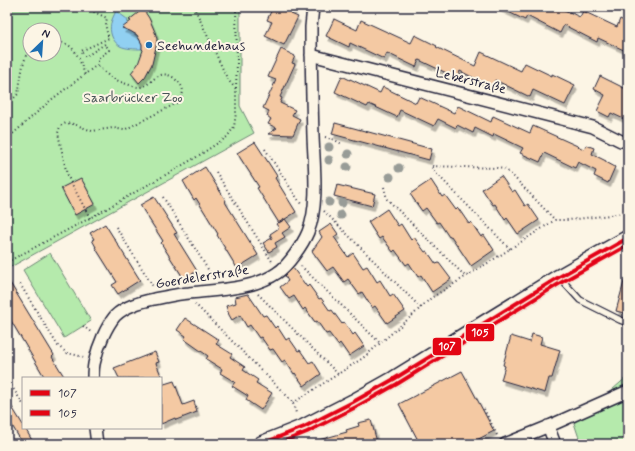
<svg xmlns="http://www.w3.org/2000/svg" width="635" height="451" font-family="Mynerve,sans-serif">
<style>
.green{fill:#b5eaac;stroke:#6c8674;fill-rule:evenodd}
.water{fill:#91d0f2;stroke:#658aa9}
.building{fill:#f4c9a3;stroke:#22223b;filter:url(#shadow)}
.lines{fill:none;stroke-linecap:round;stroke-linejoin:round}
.lane-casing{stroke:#22223b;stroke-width:8}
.street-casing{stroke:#22223b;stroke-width:14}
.secondary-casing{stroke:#22223b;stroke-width:18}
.path{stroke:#22223b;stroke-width:2;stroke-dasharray:1 3;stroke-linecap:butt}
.lane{stroke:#fcf5e5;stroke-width:5.5}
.street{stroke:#fcf5e5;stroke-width:11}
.secondary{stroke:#fcf5e5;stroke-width:15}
.bus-1-casing{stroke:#fcf5e5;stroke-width:7}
.bus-2-casing{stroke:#fcf5e5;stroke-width:7}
.bus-1{stroke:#e30513;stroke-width:4}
.bus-2{stroke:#e30513;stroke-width:4}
.tree{fill:#989c97}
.poi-dot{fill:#1f6fb2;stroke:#fcf5e5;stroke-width:1.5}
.labels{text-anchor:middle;stroke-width:4;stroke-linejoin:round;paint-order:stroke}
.poi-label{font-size:14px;fill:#22223b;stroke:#fcf5e5;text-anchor:start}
.street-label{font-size:14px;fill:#22223b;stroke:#fcf5e5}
.park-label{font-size:14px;fill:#475457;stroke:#fcf5e5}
.line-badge{stroke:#fcf5e5;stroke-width:1.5}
.badge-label{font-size:11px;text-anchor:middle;font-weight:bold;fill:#fff}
</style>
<defs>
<filter id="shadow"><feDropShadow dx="2.5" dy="4.5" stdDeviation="0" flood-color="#0004"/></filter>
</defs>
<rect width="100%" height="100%" fill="#fcf5e5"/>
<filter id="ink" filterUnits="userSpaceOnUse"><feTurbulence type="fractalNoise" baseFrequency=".025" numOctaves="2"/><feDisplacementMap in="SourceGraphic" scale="8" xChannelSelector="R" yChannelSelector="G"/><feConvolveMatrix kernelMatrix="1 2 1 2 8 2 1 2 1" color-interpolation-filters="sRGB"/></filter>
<g filter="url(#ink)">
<path class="green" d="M 7,7 L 240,7 L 240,106 L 254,133 L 7,269 ZM 30,30 L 54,30 L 54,54 L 30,54 Z
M 50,253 L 91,321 L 64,338 L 23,270 Z
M 628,376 L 628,444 L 576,444 L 580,441 L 574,423 Z"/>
<path class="water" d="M 116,11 L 127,19 L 128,23 L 125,26 C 130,31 136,34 140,40 L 143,40 L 142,49 C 135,49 126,49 120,46 C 112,41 109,32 111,23 C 112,19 114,15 116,11 Z"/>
<path class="building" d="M 273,7 L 295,7 L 291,14 L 298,17 L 284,45 L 265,36 L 272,22 L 267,20 Z
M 498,7 L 558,7 L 580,17 L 583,11 L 617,27 L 620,19 L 628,23 L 628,52 L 598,38 L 597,42 L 564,25 L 560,33 L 527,16 L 525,20 Z
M 143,9 L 149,18 L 155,32 L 157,39 L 156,47 L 152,64 L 145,77 L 139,83 L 131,73 L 138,64 L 143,50 L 142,49 L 142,44 L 137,35 L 130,31 L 122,28 L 131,21 L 129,20 Z
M 334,19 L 357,30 L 361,20 L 411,43 L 415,35 L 437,46 L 436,47 L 475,66 L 481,52 L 521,71 L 525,63 L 552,76 L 552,74 L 575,85 L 565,105 L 533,90 L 530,97 L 495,80 L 492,87 L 460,71 L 457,78 L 419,60 L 416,67 L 387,53 L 384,59 L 350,43 L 349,47 L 326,36 Z
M 281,49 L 295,56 L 292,63 L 295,64 L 280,97 L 282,98 L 280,103 L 295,110 L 292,115 L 300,119 L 293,135 L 268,134 L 277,128 L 268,124 L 271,119 L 267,116 L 269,111 L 263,108 L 276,80 L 268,77 Z
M 342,76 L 350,80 L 350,79 L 380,93 L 383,87 L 416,103 L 419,97 L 454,113 L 458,106 L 491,122 L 493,116 L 530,133 L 533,126 L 584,149 L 586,145 L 594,148 L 592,154 L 606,161 L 606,162 L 615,167 L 608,183 L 594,176 L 596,171 L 578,162 L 575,168 L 544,153 L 540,162 L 520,153 L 523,148 L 494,134 L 493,137 L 475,128 L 473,133 L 457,125 L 456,128 L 438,119 L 434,126 L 400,110 L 397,117 L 369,104 L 367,107 L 335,92 Z
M 600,76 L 628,90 L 628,121 L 611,113 L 609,117 L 597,111 L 605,95 L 594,89 Z
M 335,123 L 432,149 L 429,160 L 332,134 Z
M 255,142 L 277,176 L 275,178 L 296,212 L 279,223 L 257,188 L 259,187 L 237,153 Z
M 205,167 L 226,201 L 225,202 L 258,255 L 237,268 L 217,235 L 218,234 L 196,198 L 194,200 L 183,181 Z
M 501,176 L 512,192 L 515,190 L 525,206 L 528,204 L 539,220 L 518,234 L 507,218 L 505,220 L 495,204 L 493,205 L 482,189 Z
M 81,178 L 95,204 L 75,215 L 61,188 Z
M 431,180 L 442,197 L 445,195 L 456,210 L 458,208 L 469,224 L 471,222 L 481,237 L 484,235 L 494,250 L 471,266 L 451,236 L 449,237 L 439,222 L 437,223 L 426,208 L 422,211 L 410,194 Z
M 337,185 L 375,194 L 372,206 L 334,196 Z
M 154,197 L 177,233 L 174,234 L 197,271 L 184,279 L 161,243 L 163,241 L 140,205 Z
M 387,209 L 398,226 L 401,224 L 411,240 L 414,237 L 425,252 L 427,251 L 436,264 L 439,263 L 451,279 L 432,292 L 421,275 L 418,277 L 409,263 L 406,265 L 395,250 L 393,252 L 382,237 L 379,239 L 368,222 Z
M 285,219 L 291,227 L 282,233 L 285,237 L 275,243 L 277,247 L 269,252 L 263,243 L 272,238 L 270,234 L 279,228 L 276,224 Z
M 105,224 L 140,280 L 118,294 L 112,285 L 117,282 L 95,247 L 96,247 L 92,240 L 94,239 L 90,233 Z
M 331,224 L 338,234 L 334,237 L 348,257 L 353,253 L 363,268 L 367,266 L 377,282 L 380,280 L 390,296 L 393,294 L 405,311 L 387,323 L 375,306 L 372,308 L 362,292 L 359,294 L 348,279 L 344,282 L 333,267 L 327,271 L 312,251 L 322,237 L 319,232 Z
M 293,268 L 307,287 L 309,285 L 319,299 L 321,298 L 330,311 L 332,310 L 342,324 L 344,322 L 353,335 L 355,333 L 364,346 L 349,356 L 340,343 L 338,345 L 329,333 L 326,334 L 317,321 L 315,322 L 305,308 L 303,310 L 294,296 L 289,299 L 280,287 L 288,281 L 285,276 Z
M 7,278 L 54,355 L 52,357 L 65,378 L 45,378 L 7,314 Z
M 625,278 L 628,278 L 628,314 L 616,311 Z
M 248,294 L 263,316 L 266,315 L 275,328 L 277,326 L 286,340 L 289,338 L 298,351 L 300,350 L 309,363 L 313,361 L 321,374 L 304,386 L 295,373 L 294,374 L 285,360 L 282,362 L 273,349 L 270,350 L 261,337 L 259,338 L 250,325 L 247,327 L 240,315 L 232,320 L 229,315 L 226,306 L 236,303 L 235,297 Z
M 185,318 L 219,340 L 216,344 L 232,354 L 230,357 L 245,367 L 243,370 L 258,380 L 256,383 L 272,393 L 261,410 L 246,400 L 248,396 L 232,386 L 235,382 L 220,373 L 222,369 L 206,359 L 208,356 L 184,339 L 186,336 L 177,330 Z
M 532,334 L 542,337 L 540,344 L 560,350 L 552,378 L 549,378 L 545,393 L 501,380 L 505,366 L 503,365 L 511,336 L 530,342 Z
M 155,352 L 159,362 L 156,363 L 162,378 L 119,378 L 114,368 Z
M 462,371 L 494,431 L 469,444 L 420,444 L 399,404 Z
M 174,381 L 183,405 L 194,401 L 197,412 L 176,420 L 175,418 L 161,424 L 161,385 Z
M 7,399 L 23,425 L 23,428 L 25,428 L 34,444 L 23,444 L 7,417 Z
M 371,420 L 377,442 L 371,444 L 315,444 L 315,441 L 347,432 L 346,430 L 359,426 L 358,423 Z"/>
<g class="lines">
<g class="lane-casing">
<path id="lane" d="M 559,277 L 580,300 L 620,320 L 628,323"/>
</g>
<g class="street-casing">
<path id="street" d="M 311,55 L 593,127 L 621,141
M 93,378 C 93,372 93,366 95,360 C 98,346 106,327 115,316 C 125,306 141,302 154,299 C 165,297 177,294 189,293 C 217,290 254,289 277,273 C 288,266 303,244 308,232 C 319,205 314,166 313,136 C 312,100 311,63 311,27 L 313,7
M 548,426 L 555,444
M 95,428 L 97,444
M 505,444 L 547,427 L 628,391"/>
</g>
<g class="secondary-casing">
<path id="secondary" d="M 261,444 L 304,427 L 353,402 L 394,379 L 559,277 L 628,238"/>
</g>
<path class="path" d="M 54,42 C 75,41 79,58 85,75
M 236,88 L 237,62 L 236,7
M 7,101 L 13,99 L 18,94 L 23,65 L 26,56 L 30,52
M 325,137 L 335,140 L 342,144
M 7,139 L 51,100 L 97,65 L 99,58 L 109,50 L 105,44 L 85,57 L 81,51 L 109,38 C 106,30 105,26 107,18 L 92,11 L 95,7
M 265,149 L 301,204 L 303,205
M 624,151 L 628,161
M 216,172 L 273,263
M 628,175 L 624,191 L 628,210
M 384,187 L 387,199 L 391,203 L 466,277
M 163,197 L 214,279
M 324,211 L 421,308
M 90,218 L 67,175 L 58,133 L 60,126 L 66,123 L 74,124 L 92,131 L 113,128 L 124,130 L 179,102 C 182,97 184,92 182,87 C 180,83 177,81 174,78 C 156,66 151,89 138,87 C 130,86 115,80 109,76 C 105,73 101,69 97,65
M 116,227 L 154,288
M 510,249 L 434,171 L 431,166 L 497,168 L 504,169 L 510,173 L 555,220
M 7,262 L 90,218 L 195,158 L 227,137 L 234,127 L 236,113 L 236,89 L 228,80 L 194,7
M 301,266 L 380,343
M 20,284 L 58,346 L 67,353 L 84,357
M 258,294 L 338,374
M 195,304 L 289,398 L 293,403 L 296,413
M 83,326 L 92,333
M 7,379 L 23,404
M 293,403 L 363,358 L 414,314 L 431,298 L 499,256 L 555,220 L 569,220 L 618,214 L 628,209
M 484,409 L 498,437
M 319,442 L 320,444"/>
<use href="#lane" class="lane"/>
<use href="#street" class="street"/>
<use href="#secondary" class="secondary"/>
<g class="bus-1-casing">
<path id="bus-1" d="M 261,444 L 304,427 L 353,402 L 394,379 L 559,277 L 628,238"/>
</g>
<g class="bus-2-casing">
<path id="bus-2" d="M 277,444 L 307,432 L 356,407 L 397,384 L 562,282 L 628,245"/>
</g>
<use href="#bus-1" class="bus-1"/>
<use href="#bus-2" class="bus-2"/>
</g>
<g class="tree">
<circle cx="329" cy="147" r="4.5"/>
<circle cx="348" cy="154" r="4.5"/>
<circle cx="329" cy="160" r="4.5"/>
<circle cx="347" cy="167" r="4.5"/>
<circle cx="399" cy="168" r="4.5"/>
<circle cx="390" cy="177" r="4.5"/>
<circle cx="329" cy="202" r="4.5"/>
<circle cx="342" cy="203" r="4.5"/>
<circle cx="341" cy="215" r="4.5"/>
</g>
</g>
<circle class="poi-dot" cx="149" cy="45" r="4"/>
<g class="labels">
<g class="poi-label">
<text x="157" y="50">Seehundehaus</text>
</g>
<g class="street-label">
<text transform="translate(471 80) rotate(14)" y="5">Leberstraße</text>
<text transform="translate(202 276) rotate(-9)" y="5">Goerdelerstraße</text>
</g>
<g class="park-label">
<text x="133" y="102">Saarbrücker Zoo</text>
</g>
</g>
<g class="line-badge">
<rect x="465" y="323" width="30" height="19" rx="4" fill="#e30513"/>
<rect x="432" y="337" width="30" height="19" rx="4" fill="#e30513"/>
</g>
<g class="badge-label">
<text x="480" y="336">105</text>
<text x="447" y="350">107</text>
</g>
<rect width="635" height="451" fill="none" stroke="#fcf5e5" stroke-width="24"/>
<rect x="12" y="12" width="611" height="427" fill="none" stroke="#22223b" stroke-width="1.5" filter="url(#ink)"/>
<rect x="22" y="377" width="140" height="52" fill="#fcf5e5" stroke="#a5a1a1"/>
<rect x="30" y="390" width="20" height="6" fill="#e30513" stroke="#a5a1a1"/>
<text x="58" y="397" font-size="12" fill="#22223b">107</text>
<rect x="30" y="410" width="20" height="6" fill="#e30513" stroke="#a5a1a1"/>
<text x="58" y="417" font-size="12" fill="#22223b">105</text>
<g transform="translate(42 42) rotate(25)"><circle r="19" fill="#fcf5e5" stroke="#a5a1a1"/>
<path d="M0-3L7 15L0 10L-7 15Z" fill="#1f6fb2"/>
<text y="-6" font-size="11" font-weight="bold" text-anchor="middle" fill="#22223b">N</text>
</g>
</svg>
